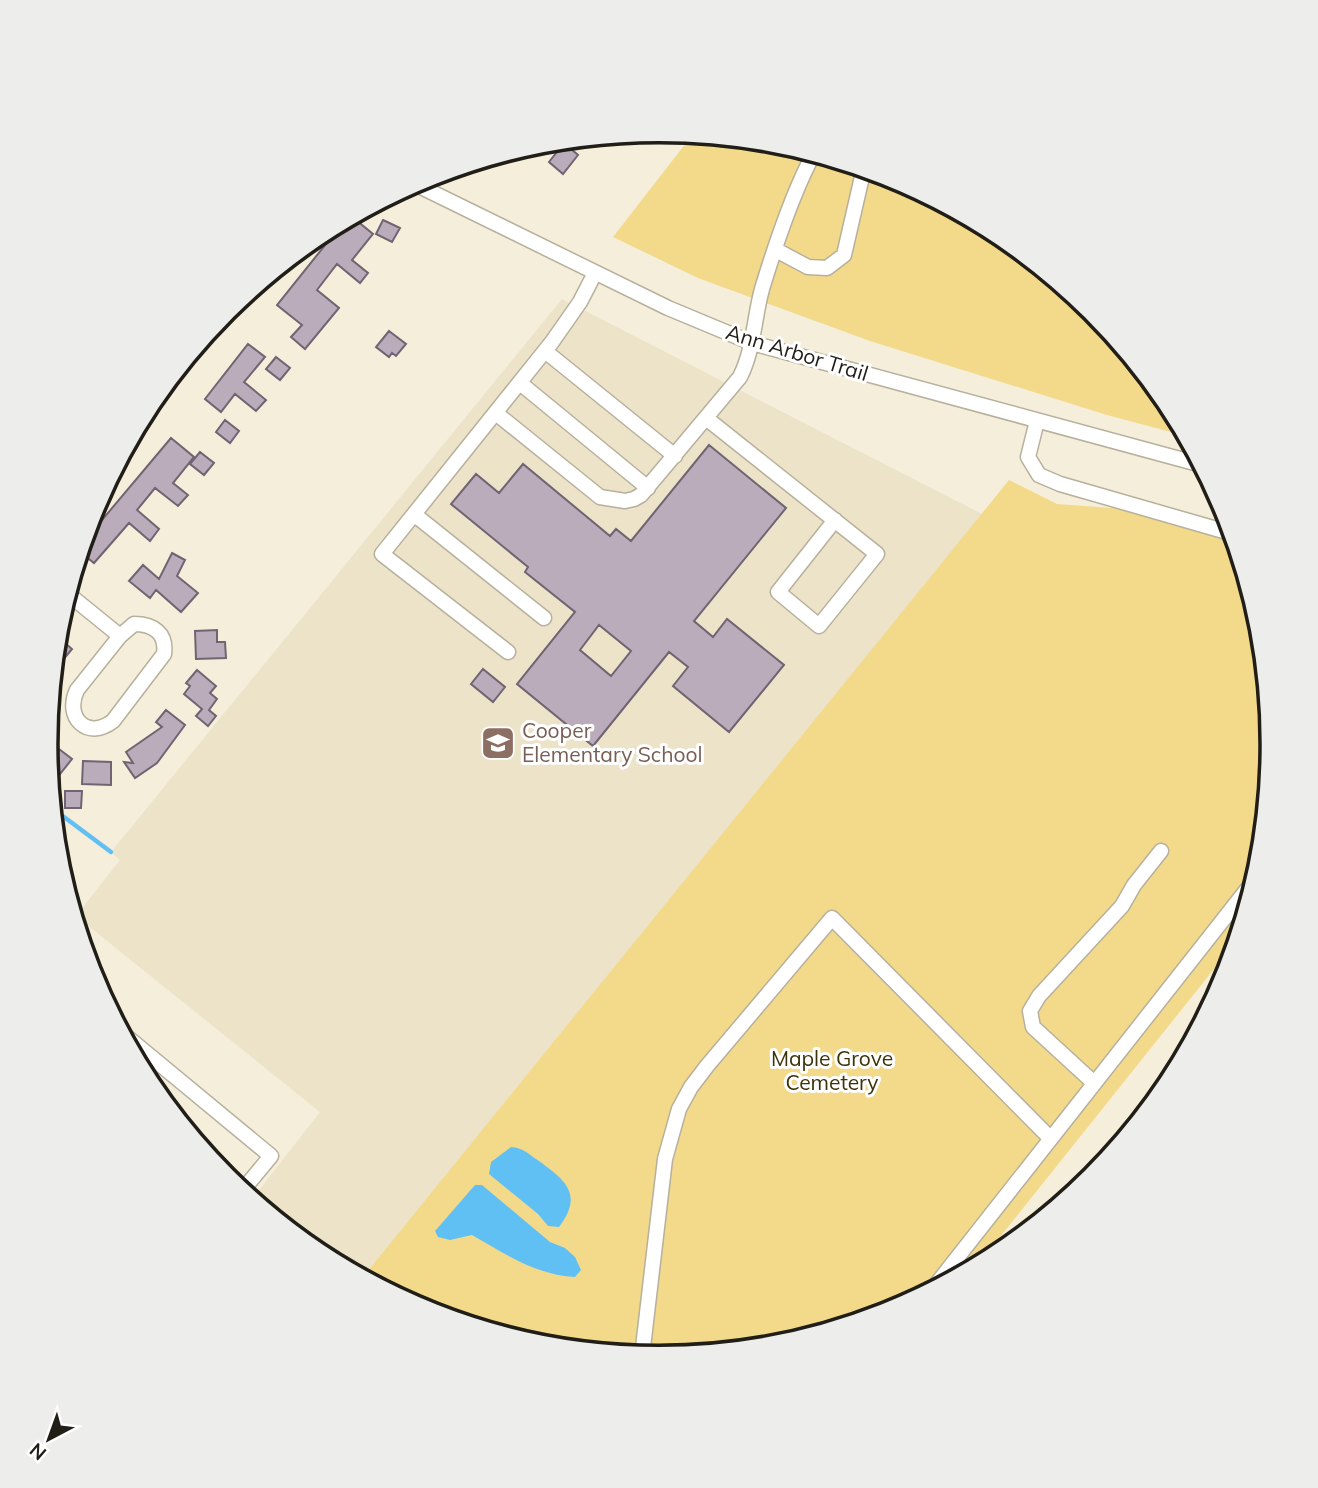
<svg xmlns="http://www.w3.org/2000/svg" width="1318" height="1488" font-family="Mulish,sans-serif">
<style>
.built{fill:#ece3c8}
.green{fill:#f3da8b}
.water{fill:#61c0f3}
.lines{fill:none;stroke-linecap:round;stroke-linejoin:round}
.stream{stroke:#61c0f3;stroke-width:4.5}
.building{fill:#bbacbb;stroke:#716472;stroke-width:2;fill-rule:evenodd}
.minor-casing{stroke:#b6b09d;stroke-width:17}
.minor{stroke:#fff;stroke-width:14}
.labels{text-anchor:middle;stroke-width:6;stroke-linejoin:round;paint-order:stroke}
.street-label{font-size:21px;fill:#201e17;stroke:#fff}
.education-label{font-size:21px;fill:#785e54;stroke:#fff;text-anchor:start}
.park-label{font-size:21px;fill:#3e3209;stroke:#fff}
.rim{fill:none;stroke:#201e17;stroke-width:3.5}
</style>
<rect width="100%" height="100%" fill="#f5eeda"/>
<path class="built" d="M 562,299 L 982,514 L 362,1278 L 318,1254 L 252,1199 L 320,1112 L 76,916 L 120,860 L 111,852 Z"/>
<path class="green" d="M 693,134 L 779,142 L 894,177 L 1000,234 L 1093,310 L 1169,403 L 1186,436 L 1107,415 L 870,341 L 698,278 L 613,237 Z
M 1009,480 L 1057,504 L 1125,509 L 1198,529 L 1200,516 L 1231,525 L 1261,625 L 1272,744 L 1261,864 L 1238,939 L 976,1267 L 893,1311 L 778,1346 L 659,1357 L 539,1346 L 424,1311 L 362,1278 Z"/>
<path class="water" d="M 511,1147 C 524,1148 528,1154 539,1161 C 565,1180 584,1194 559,1227 L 548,1226 L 538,1214 L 489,1174 L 491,1162 Z
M 475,1185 L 482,1185 L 550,1242 L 565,1248 L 575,1257 L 581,1270 L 575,1277 C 536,1275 505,1254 472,1235 L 450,1240 L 438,1237 L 435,1231 Z"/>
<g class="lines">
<path class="stream" d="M 52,808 L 111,852"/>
</g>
<path class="building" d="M 564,143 L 578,155 L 563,174 L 549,162 Z
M 351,216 L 373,234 L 352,260 L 368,273 L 360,283 L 337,264 L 317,290 L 339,308 L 305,349 L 291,337 L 302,325 L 277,305 L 346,219 Z
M 383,220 L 400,228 L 392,242 L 376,234 Z
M 389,331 L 406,344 L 396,356 L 392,353 L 389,357 L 376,347 Z
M 248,344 L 265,357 L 244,382 L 266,400 L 256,411 L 235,394 L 221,412 L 205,399 Z
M 276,357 L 290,368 L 280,380 L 266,369 Z
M 225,420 L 239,431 L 230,443 L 216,432 Z
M 171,438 L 194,457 L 173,483 L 188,495 L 178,506 L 155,488 L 137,510 L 159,529 L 150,541 L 129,523 L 94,563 L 79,551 L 81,545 Z
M 709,445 L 786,508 L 694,621 L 713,637 L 727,619 L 784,665 L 729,732 L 673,686 L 688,667 L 669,652 L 593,746 L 517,684 L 575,612 L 525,572 L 528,567 L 451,504 L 476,474 L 499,493 L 523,464 L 610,536 L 616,529 L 631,541 ZM 599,625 L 631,651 L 611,676 L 580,650 Z
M 200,452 L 214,463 L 204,475 L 190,464 Z
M 172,553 L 185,560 L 177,576 L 198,593 L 181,612 L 156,590 L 150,598 L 129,581 L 143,565 L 159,579 Z
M 217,630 L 217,642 L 225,642 L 226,658 L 196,659 L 195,631 Z
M 56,635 L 72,649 L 53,672 L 55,643 Z
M 483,669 L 505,687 L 493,702 L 471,684 Z
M 197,670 L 216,686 L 210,693 L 217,699 L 209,710 L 216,716 L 208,726 L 196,716 L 202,709 L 184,694 L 190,686 L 186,683 Z
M 166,710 L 185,725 L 157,763 L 135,778 L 124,762 L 133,763 L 126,752 L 162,727 L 156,722 Z
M 46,745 L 55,753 L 59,749 L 72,759 L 56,779 L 48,773 Z
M 83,761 L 111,762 L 111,785 L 82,784 Z
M 65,791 L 82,791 L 81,808 L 65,808 Z"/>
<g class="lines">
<g class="minor-casing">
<path id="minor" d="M 413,183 L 668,308 L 752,343 L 1202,465
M 776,250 L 808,267 L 827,268 L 844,255 L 864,168
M 545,351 L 675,456
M 520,383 L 648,488
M 147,406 L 197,344
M 497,414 L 600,497 L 625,501 L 634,499 L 641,495 L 740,377 C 754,349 754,318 762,289 C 775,246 793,192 814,153
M 706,418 C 763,464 820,509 877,554 L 819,626 L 778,592 L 835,520
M 1037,421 L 1028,457 L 1039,475 L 1060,484 L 1227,532 L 1236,545
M 415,515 L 544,618
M 67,593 L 120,636
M 134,624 C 153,624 167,633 164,654 L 113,721 C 87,741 64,717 77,690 L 120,636 Z
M 508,652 L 382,554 L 552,342 L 580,302 L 595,273
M 121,1032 L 271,1156 L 242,1191
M 1094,1083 L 1033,1027 L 1030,1011 L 1039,996 L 1122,906 L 1134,885 L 1161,851
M 931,1291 L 1256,878
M 642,1356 L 665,1159 L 679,1109 L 691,1087 L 707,1066 L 832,918 L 1050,1138"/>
</g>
<use href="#minor" class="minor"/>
</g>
<defs>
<g id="school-square" transform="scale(1.75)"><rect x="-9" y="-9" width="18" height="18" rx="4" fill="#8d6e63" stroke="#fff"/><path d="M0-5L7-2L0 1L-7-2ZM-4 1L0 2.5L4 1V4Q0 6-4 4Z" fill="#fff"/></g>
</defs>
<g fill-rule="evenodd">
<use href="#school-square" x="498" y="743"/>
</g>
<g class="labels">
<g class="street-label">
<text transform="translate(797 353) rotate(17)" y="7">Ann Arbor Trail</text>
</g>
<g class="education-label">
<text x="522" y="738">Cooper<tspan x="522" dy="24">Elementary School</tspan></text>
</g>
<g class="park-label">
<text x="832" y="1066">Maple Grove<tspan x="832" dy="24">Cemetery</tspan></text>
</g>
</g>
<path d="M0 0H1318V1488H0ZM58 744a601 601 0 1 1 1202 0a601 601 0 1 1-1202 0Z" fill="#ededec" fill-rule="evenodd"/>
<path class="rim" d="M58 744a601 601 0 1 1 1202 0a601 601 0 1 1-1202 0Z"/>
<g transform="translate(49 1439) rotate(221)" stroke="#ffffff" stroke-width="5" paint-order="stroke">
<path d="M0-5L12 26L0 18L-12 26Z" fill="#201e17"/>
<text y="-10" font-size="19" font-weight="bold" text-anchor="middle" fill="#201e17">N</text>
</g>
</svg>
